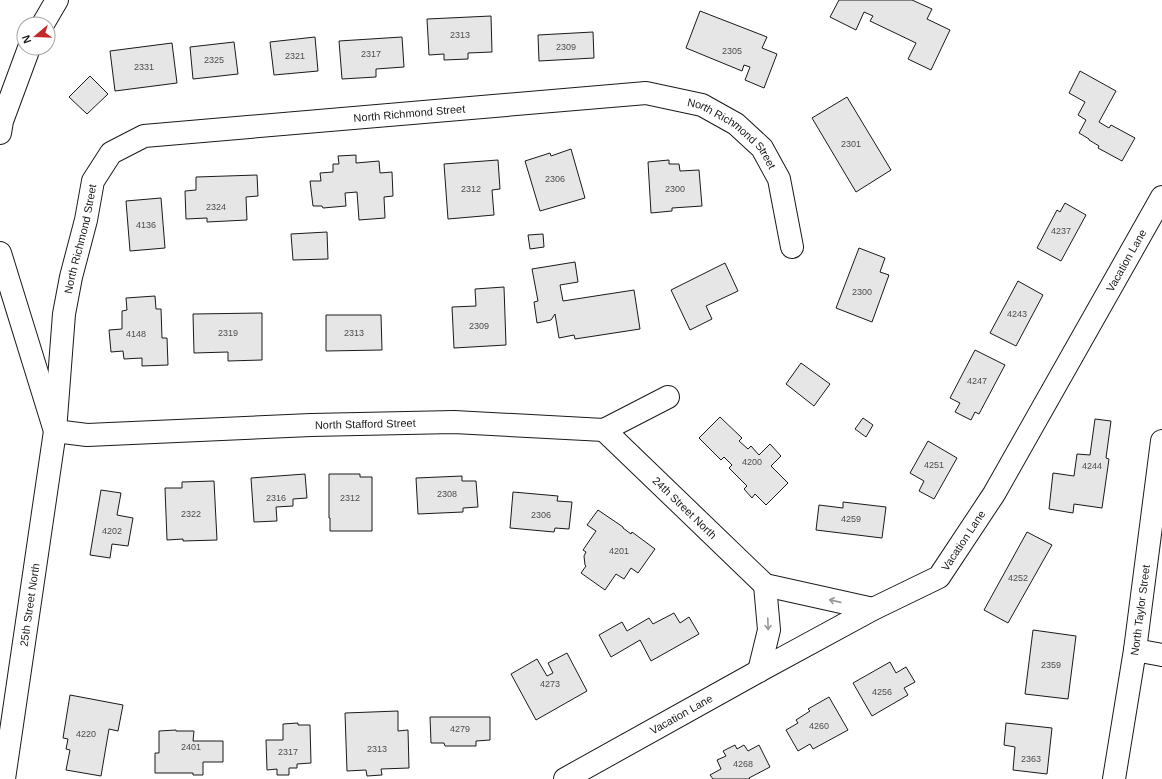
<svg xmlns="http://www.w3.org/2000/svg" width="1162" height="779" font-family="Arial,sans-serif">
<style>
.building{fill:#e6e6e6;stroke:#1a1a1a}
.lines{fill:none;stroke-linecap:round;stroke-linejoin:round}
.street-casing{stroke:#1a1a1a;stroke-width:24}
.street{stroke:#fff;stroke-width:22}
.oneway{stroke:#989898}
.labels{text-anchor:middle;stroke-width:3;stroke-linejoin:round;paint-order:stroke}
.number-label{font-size:9px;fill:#4d4d4d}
.street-label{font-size:11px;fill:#1a1a1a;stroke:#fff}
</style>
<rect width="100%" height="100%" fill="#fff"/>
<path class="building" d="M 839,0 L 912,0 L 932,9 L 927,19 L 950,30 L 931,70 L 908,59 L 916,43 L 870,21 L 873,16 L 864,12 L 856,30 L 830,17 Z
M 700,11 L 767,37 L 762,48 L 777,54 L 764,88 L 745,80 L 750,67 L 744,65 L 742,71 L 686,48 Z
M 491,16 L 492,52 L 468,53 L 468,59 L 444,60 L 444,54 L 429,55 L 427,19 Z
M 593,32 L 594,58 L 539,61 L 538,35 Z
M 315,37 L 318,71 L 274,75 L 270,42 Z
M 402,37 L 404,67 L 376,69 L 376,77 L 342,79 L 339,41 Z
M 234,42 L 238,74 L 193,79 L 190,47 Z
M 172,43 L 177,83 L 115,91 L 110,51 Z
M 1080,71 L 1116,91 L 1099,122 L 1109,128 L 1111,125 L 1135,138 L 1122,161 L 1098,148 L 1099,146 L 1089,140 L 1089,139 L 1079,133 L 1086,120 L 1078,115 L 1085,102 L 1069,93 Z
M 90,76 L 108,94 L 87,114 L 69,97 Z
M 847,97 L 891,170 L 856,192 L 812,118 Z
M 571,149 L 585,198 L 540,211 L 525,161 L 550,153 L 551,156 Z
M 356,155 L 356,163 L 379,161 L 380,173 L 392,172 L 393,196 L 384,197 L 385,218 L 359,220 L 357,192 L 345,193 L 346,206 L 323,208 L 322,206 L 313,206 L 310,181 L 321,181 L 320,173 L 333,172 L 333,164 L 339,164 L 338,156 Z
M 498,160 L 500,189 L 492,190 L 494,215 L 448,219 L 444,164 Z
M 669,160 L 669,164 L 679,164 L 680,171 L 699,170 L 702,206 L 672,208 L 672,211 L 651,213 L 648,162 Z
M 257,175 L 258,196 L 246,197 L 247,220 L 207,222 L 207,218 L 186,219 L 185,191 L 196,190 L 196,177 Z
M 161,198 L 165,248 L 130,251 L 126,201 Z
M 1065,203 L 1086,215 L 1061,261 L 1037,248 L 1057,210 L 1060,212 Z
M 327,232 L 328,259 L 293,260 L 291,234 Z
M 543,234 L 544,247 L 530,249 L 528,235 Z
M 859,248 L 885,258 L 880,272 L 889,275 L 872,322 L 836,308 Z
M 575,262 L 578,282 L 560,285 L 563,301 L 634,290 L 640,329 L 575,339 L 574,335 L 559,338 L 555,314 L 551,320 L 537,323 L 534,302 L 538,301 L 532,269 Z
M 725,263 L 738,291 L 706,306 L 712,319 L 690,330 L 671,290 Z
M 1018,281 L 1043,295 L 1016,346 L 990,333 Z
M 504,287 L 506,345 L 454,348 L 452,307 L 476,306 L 475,289 Z
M 155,296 L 156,309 L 161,309 L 162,338 L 167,338 L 168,365 L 142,366 L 142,358 L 124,359 L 123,351 L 111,352 L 109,330 L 122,329 L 122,311 L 127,310 L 126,298 Z
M 262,313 L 262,360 L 228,361 L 228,352 L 194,353 L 193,314 Z
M 326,315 L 381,315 L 382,350 L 326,351 Z
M 975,350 L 1005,365 L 979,414 L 975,412 L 971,420 L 955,412 L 960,403 L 950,398 Z
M 801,363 L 830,384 L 814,406 L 786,384 Z
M 720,417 L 742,438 L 739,441 L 748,449 L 751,446 L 759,455 L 770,444 L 781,456 L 771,466 L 788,483 L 766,505 L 755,494 L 752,498 L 744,489 L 747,486 L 729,468 L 732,465 L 724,457 L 721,460 L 699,438 Z
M 863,418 L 873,425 L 866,437 L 855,429 Z
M 1095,419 L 1111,421 L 1106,458 L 1109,459 L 1102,508 L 1074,504 L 1073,513 L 1049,509 L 1053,473 L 1074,476 L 1077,454 L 1090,455 Z
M 928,441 L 957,458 L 934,499 L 919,491 L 924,481 L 910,473 Z
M 305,474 L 307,498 L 293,499 L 293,506 L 276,507 L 277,521 L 254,522 L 251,478 Z
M 329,474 L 360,474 L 360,477 L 372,477 L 372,531 L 330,531 L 330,518 L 329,518 Z
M 462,476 L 462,481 L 476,481 L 478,507 L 463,508 L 463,512 L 418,514 L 416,478 Z
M 214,481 L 217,540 L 183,541 L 183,539 L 167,540 L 165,488 L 182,488 L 182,482 Z
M 101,490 L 121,493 L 117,515 L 133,518 L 128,546 L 112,544 L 110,558 L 90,555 Z
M 513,492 L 558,496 L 557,501 L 572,502 L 569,529 L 555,528 L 554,532 L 510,528 Z
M 843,502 L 886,507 L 882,538 L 816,530 L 819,505 L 843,508 Z
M 598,510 L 623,527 L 623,528 L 631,534 L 632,532 L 655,549 L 638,573 L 631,568 L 624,579 L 616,574 L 605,590 L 581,573 L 586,566 L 585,565 L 584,556 L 586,552 L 583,550 L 596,531 L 587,525 Z
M 1027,532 L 1052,545 L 1008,623 L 984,610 Z
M 674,613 L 680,623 L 689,617 L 699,634 L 651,661 L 640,640 L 611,657 L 599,635 L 622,622 L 627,631 L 649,618 L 653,624 Z
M 1033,630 L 1076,636 L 1068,699 L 1025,694 Z
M 567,653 L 587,691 L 536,720 L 511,674 L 537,659 L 547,676 L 553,673 L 548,663 Z
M 890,662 L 896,673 L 906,667 L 915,682 L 904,688 L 908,695 L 872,716 L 853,683 Z
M 70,695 L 123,705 L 118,731 L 109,729 L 101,776 L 66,770 L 70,750 L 66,749 L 68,739 L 63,738 Z
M 829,697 L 848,730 L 813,749 L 810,744 L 798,751 L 786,730 L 798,723 L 796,720 L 810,711 L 808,709 Z
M 398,711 L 398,731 L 408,730 L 409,768 L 381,769 L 382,775 L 367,776 L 366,770 L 347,771 L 345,713 Z
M 430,717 L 490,717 L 490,740 L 476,741 L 476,746 L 445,746 L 444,743 L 431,743 Z
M 298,723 L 298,725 L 310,725 L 311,763 L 297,764 L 297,768 L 289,768 L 289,775 L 277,775 L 277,769 L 267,770 L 266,740 L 283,740 L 283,724 Z
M 1006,723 L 1052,728 L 1047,774 L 1013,770 L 1015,747 L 1004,745 Z
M 176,730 L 176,731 L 194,731 L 193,741 L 223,741 L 223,762 L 203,762 L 203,775 L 193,775 L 193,773 L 155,773 L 155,753 L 159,753 L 159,731 Z
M 735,745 L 737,749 L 744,745 L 748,751 L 759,745 L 770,767 L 749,778 L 750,779 L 713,779 L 710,775 L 721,769 L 717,760 L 726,756 L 723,751 Z"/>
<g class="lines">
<g class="street-casing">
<g id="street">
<path d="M 43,24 L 57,0"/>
<path d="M 0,133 L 2,121 L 29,48"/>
<path id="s1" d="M 0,253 L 55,431 L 87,435 L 311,425 L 454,422 L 604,430 L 668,397"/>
<path id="s2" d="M 604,430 L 765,585 L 873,609"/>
<path d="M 1135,650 L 1162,655"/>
<path d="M 759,671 L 769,630 L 765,585"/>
<path id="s3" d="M 4,779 L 55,431 L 64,314 L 71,277 L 86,220 L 93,181 L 111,153 L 144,136 L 646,93 L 702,105 L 736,124 L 762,148 L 779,179 L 792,247"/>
<path id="s4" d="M 565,779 L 759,671 L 873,609 L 939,577 L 994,494 L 1162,197"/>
<path id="s5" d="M 1114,779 L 1135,650 L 1162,441"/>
</g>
</g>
<use href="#street" class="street"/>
</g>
<defs><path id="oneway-shaft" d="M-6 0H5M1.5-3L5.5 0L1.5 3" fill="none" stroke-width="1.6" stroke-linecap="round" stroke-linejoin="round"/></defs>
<g class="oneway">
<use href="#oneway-shaft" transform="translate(835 601) rotate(-167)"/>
<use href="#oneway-shaft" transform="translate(768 624) rotate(88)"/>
</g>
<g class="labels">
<g class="number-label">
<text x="460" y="38">2313</text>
<text x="566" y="50">2309</text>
<text x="732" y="54">2305</text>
<text x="371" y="57">2317</text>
<text x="295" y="59">2321</text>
<text x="214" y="63">2325</text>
<text x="144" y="70">2331</text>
<text x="851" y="147">2301</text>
<text x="555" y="182">2306</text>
<text x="471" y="192">2312</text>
<text x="675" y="192">2300</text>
<text x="216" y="210">2324</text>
<text x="146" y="228">4136</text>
<text x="1061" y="234">4237</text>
<text x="862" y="295">2300</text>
<text x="1017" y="317">4243</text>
<text x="479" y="329">2309</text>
<text x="228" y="336">2319</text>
<text x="354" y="336">2313</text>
<text x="136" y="337">4148</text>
<text x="977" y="384">4247</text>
<text x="752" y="465">4200</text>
<text x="934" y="468">4251</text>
<text x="1092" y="469">4244</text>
<text x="447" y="497">2308</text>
<text x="276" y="501">2316</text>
<text x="350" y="501">2312</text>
<text x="191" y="517">2322</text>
<text x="541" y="518">2306</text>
<text x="851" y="522">4259</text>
<text x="112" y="534">4202</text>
<text x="619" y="554">4201</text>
<text x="1018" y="581">4252</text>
<text x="1051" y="668">2359</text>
<text x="550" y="687">4273</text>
<text x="882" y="695">4256</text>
<text x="819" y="729">4260</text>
<text x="460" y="732">4279</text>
<text x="86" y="737">4220</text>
<text x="191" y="750">2401</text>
<text x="377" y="752">2313</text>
<text x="288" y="755">2317</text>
<text x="1031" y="762">2363</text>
<text x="743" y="767">4268</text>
</g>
<g class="street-label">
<text dy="4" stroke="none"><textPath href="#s3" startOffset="942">North Richmond Street</textPath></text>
<text dy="4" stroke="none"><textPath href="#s3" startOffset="1278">North Richmond Street</textPath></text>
<text dy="4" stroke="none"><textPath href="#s3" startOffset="546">North Richmond Street</textPath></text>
<text dy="4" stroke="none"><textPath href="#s4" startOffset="793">Vacation Lane</textPath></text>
<text dy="4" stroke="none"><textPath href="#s1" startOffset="497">North Stafford Street</textPath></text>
<text dy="4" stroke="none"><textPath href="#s2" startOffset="112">24th Street North</textPath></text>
<text dy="4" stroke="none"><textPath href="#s4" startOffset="469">Vacation Lane</textPath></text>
<text dy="4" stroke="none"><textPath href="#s3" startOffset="176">25th Street North</textPath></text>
<text dy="4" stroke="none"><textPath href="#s5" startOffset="171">North Taylor Street</textPath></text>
<text dy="4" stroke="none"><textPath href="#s4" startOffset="133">Vacation Lane</textPath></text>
</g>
</g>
<g transform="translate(36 36) rotate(251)"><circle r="19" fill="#ffffff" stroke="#a3a3a3"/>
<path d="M0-3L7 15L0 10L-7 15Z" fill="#c62828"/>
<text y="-6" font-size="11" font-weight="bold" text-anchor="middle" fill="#1a1a1a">N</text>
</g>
</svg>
